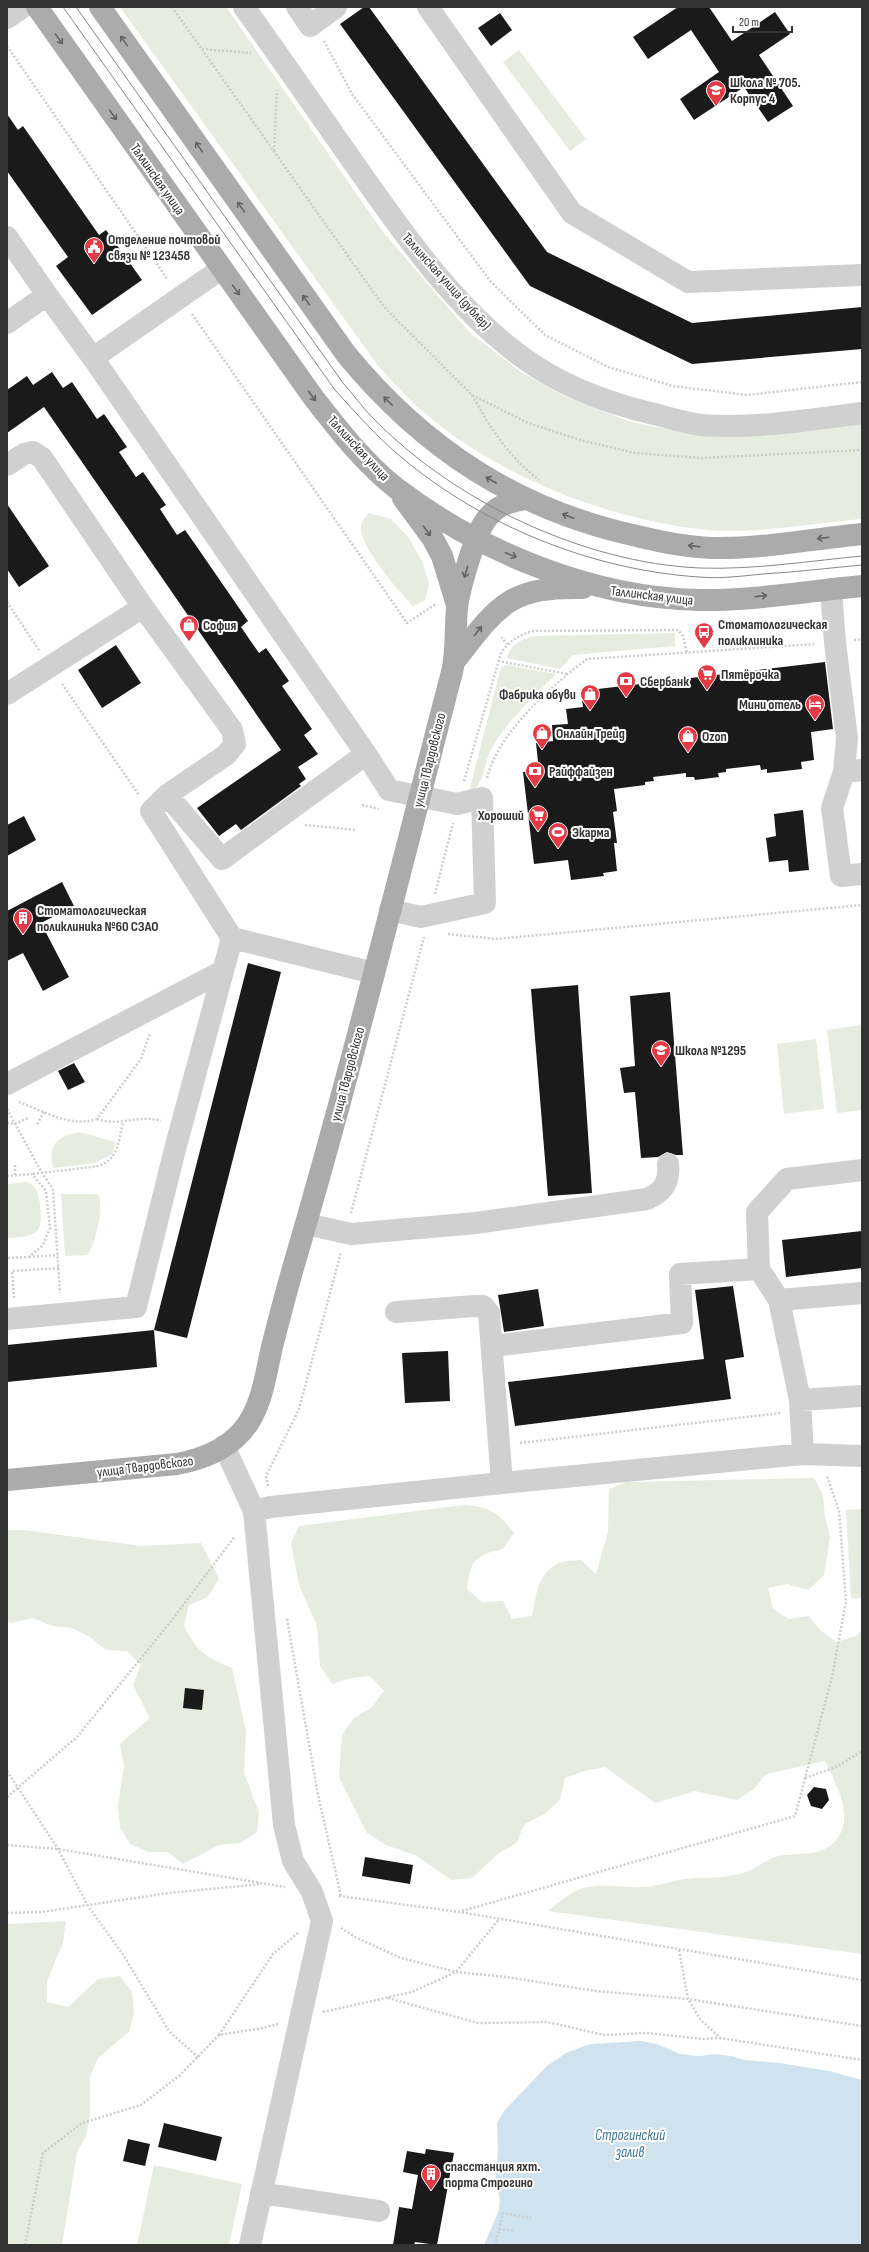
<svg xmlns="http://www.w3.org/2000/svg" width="869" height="2252" font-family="'Sofia Sans Condensed',sans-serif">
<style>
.green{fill:#e6ecdf}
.water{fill:#cfe2ee}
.building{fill:#1a1a1a}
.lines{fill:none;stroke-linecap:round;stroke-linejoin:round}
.path{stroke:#cdcdcd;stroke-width:2.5;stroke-dasharray:2 2;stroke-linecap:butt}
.minor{stroke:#d0d0d0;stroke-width:22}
.major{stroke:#ababab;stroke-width:22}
.tram{stroke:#888;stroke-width:1}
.oneway{stroke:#636363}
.labels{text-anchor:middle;stroke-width:4;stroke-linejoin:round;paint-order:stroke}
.poi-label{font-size:14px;font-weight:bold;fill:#333;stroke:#fff;text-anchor:start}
.street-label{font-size:14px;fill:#333;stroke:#fff}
.water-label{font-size:15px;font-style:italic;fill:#3f7597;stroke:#fff}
</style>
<rect width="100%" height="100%" fill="#fff"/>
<path class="green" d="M 120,7 L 226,7 L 383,232 L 469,332 L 521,372 L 564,396 L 631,422 L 694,434 L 862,422 L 862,519 C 814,523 755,534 708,530 C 612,521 499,477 426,414 C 409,400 394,383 379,367 Z
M 519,50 L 586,139 L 570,151 L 503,62 Z
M 369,513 L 391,519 L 408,537 L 423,563 L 429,584 L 425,600 L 413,606 C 399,591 361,549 361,528 C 360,522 366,517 369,513 Z
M 675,633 L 675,646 L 573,655 L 560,669 L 507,658 C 511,643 522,639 536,636 Z
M 507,665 L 556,674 C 535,696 510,718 494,744 C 484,759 486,779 473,791 L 469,792 L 500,671 L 503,666 Z
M 862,1025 L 862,1110 L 837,1113 L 827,1030 Z
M 816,1039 L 824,1109 L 784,1114 L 777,1044 Z
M 79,1132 L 116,1142 L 112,1154 L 95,1163 L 53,1168 C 48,1145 57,1136 79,1132 Z
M 26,1182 C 30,1183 33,1185 36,1189 C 40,1196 44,1225 37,1231 C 30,1238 16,1237 7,1238 L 7,1184 Z
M 61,1194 L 96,1194 L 99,1196 C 103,1209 96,1245 87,1255 L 65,1256 Z
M 814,1478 L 823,1495 L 825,1517 L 830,1537 L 824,1575 L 808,1590 L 787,1584 L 768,1588 L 773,1609 L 789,1619 L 809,1616 L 821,1631 L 837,1642 L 858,1635 L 862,1629 L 862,1954 L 548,1911 C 558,1903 570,1892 583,1888 C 604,1883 623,1888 644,1887 C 658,1886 671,1881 685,1879 C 699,1877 714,1879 728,1876 C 734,1875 740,1874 746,1872 C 760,1867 768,1857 784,1855 C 803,1853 827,1856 839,1836 C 853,1813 835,1782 825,1761 L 766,1774 L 754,1789 L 737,1800 L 695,1791 L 655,1803 L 605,1767 L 584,1771 L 565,1778 L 560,1800 L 546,1813 L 525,1824 L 516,1843 L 499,1853 L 472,1878 L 451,1880 L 417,1856 L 386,1845 L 367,1833 L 339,1777 L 342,1735 L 354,1718 L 371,1708 L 384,1691 L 370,1676 L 351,1678 L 332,1684 L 320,1666 L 317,1626 L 299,1585 L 291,1543 L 299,1526 L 464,1505 C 490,1507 498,1512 514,1533 L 503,1549 C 475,1555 470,1561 467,1589 L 482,1602 L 503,1601 L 512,1619 L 532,1616 C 536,1595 538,1573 559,1563 C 565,1560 574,1561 581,1560 L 596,1574 L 608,1532 L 609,1489 L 627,1482 Z
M 862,1509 L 862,1598 L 851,1598 L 846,1510 Z
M 7,1530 L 24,1530 L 141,1546 L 201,1543 L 219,1579 L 208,1597 L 189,1605 L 184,1626 C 197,1651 205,1657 232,1668 L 246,1731 L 244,1773 L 259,1812 L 257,1832 L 240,1843 L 219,1845 L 183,1864 L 168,1852 L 148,1852 L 130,1844 L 120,1827 L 118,1806 L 124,1765 L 120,1744 L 150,1718 L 133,1685 L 141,1665 L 127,1651 L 106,1650 L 90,1637 L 72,1628 L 52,1626 L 33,1618 L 11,1623 L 7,1621 Z
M 66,1921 L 63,1943 L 47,1981 L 47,2002 L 68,2007 L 98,1979 L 120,1976 L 132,1992 L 134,2013 L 129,2032 L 98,2058 L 90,2077 L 90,2116 L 86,2136 L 77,2152 L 62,2245 L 7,2245 L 7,1924 Z
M 154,2165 L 242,2184 L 229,2245 L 137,2245 Z"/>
<path class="water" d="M 642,2041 L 657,2044 L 680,2054 L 698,2056 L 715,2054 L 731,2056 L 744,2060 L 780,2063 L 829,2071 L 862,2080 L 862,2245 L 484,2245 L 499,2210 L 500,2198 L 495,2183 L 498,2153 L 497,2123 L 504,2111 L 547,2066 L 566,2053 L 590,2044 Z"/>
<path class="building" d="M 364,7 L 369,7 L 547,252 L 692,323 L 862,307 L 862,349 L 692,364 L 530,286 L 340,24 Z
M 678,7 L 709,7 L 732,41 L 775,12 L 790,34 L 759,55 L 793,106 L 768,122 L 744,87 L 694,120 L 680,99 L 719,72 L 691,30 L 648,59 L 633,37 Z
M 500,13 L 512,30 L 491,46 L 478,28 Z
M 7,114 L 18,130 L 23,126 L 99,235 L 106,230 L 142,280 L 92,315 L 56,266 L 68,257 L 7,171 Z
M 52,372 L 63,388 L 72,382 L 97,419 L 104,414 L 127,447 L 119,452 L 136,477 L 143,472 L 166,505 L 160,509 L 177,535 L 185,530 L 197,547 L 248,621 L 241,627 L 259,653 L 266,648 L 289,681 L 282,686 L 312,729 L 304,735 L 318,754 L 298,767 L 306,779 L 299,784 L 301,786 L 241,830 L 236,824 L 219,836 L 197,808 L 281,750 L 44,407 L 7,433 L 7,390 L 27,376 L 33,385 Z
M 7,504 L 49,566 L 19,587 L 7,569 Z
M 116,645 L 141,683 L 102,708 L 78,670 Z
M 825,662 L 833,729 L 811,732 L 814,760 L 801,762 L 802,769 L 767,773 L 767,769 L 761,770 L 760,765 L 726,769 L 726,772 L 718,773 L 719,777 L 695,780 L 694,777 L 686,777 L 686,773 L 653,777 L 654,781 L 645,782 L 645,785 L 614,789 L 617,811 L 613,812 L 617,843 L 614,843 L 617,871 L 603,873 L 604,876 L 571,880 L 568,860 L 534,864 L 523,772 L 539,771 L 536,743 L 553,741 L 552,725 L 568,724 L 566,709 L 583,707 L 581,691 Z
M 803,810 L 809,870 L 789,872 L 788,860 L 769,862 L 766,838 L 776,836 L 774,814 Z
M 24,816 L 36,840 L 7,856 L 7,825 Z
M 62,882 L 74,906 L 41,923 L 69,977 L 43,991 L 23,953 L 7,961 L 7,911 Z
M 248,963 L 281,972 L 187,1338 L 154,1330 Z
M 578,985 L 592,1193 L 548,1196 L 531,989 Z
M 670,992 L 683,1155 L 676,1155 L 667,1152 L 658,1157 L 641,1158 L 635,1092 L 624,1093 L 620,1068 L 635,1066 L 630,996 Z
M 74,1063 L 85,1082 L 68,1090 L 58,1071 Z
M 862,1231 L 862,1268 L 786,1277 L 782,1240 Z
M 733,1286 L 744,1357 L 725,1360 L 731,1399 L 515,1426 L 508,1382 L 704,1359 L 695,1290 Z
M 538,1289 L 544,1326 L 504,1332 L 498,1295 Z
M 154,1330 L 157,1367 L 7,1382 L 7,1345 Z
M 448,1351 L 450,1401 L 405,1403 L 402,1353 Z
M 185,1688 L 204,1690 L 202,1710 L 183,1708 Z
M 814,1787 L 826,1789 L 829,1800 L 822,1809 L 811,1806 L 807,1795 Z
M 365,1857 L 413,1865 L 410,1884 L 362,1876 Z
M 164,2123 L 222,2137 L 216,2161 L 158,2147 Z
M 128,2139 L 150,2144 L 145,2166 L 123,2161 Z
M 426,2149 L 454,2153 L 437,2245 L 415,2242 L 414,2245 L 393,2245 L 399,2207 L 412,2209 L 418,2175 L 403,2172 L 407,2151 L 425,2154 Z"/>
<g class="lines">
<path class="path" d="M 172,7 L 384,307 L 472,395 L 528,423 L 580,440 L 635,453 L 702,458 L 862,450
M 324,41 L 352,94 L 491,282 L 545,335 L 608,367 L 673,386 L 747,395 L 862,382
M 7,46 L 168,280
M 202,49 L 251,53
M 274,151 L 277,90
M 192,314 L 407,623 L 436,604
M 472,395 C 491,429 508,456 539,480
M 7,602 L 39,650
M 501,637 L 507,644
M 854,640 L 862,639
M 498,661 L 568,674
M 62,684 L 139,795
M 487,778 C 498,733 551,686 587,659 L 816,644
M 464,781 L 501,653 C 509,641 520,634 534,631 L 678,630 L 683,636 L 687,653
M 362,805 L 379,809
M 305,825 L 356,830
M 435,894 L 453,823
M 448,934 L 496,939 L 862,905
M 19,1102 C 43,1111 71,1128 97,1119 L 141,1059 L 150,1033
M 7,1109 L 42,1173 L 53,1189 L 60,1293
M 97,1119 C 121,1127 139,1114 161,1121
M 7,1123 L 15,1124 L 28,1118
M 37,1124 L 44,1112
M 15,1165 L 15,1175
M 33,1174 L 99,1166 C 119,1158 118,1142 123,1123
M 7,1176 L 32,1174 L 46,1191 L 50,1228 L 43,1245 L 29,1257 L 7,1258
M 351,1213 L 424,937
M 29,1257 L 58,1255
M 14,1298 L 12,1271 L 59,1268
M 520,1443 L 781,1413
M 268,1486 L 266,1476 L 299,1409 L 341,1252
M 287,1619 L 318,1795 L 341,1896
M 7,1771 L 58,1849 L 88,1906 L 124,1956 L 169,2031 L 199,2058
M 805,1778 L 836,1767 L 862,1751
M 7,1797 L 77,1737 L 172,1620 L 235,1536
M 7,1845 L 58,1849 L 285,1887
M 339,1896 L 460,1912 L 862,1980
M 462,1911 L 795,1816 L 832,1677 L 846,1601 L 839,1511 L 827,1476
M 7,1913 L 41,1912 L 169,1893 L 261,1884
M 341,1928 L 357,1938 L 401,1958 L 456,1972 L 506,1977 L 596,1991 L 688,1999 L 862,2026
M 679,1950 L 688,1999 L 700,2019 L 720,2038 L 862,2060
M 388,1998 L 478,2023 L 547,2022 L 604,2035 L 647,2033 L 703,2039 L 720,2038
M 323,2012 L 412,1992 L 456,1972 L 499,1919
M 219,2035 L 273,1954 L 298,1933
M 499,2229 L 515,2231
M 25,2245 L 43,2153 L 82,2123 L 141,2105 L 179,2076 L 219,2035 L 263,2028 L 278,2024
M 495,2245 L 503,2213 L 531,2218"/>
<path class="minor" d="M 244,7 C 283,61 320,115 358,169 C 405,236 455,308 522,357 C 561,386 607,403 654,414 C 669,418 686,423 701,425 C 755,429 808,420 862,413
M 297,7 L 310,26 L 336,7
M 428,7 L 572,213 L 688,282 L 862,275
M 7,18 L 23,7
M 7,237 L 47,295
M 7,323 L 47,295 L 93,358 L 221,269
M 93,358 L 366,754 L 389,790 L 457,804 L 482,798 L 485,903 L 421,917 L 390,910
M 7,465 L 24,454 L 33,452 L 42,458 L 143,607 L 232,730 L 235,744 L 226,755 L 167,795 L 222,859 L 366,754
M 831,589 L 835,643 L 847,738 L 844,772
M 7,694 L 143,607
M 862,770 L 844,772 L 832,808 L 841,876 L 862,874
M 167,795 L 151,811 L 232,938
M 7,1084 L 223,971
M 306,1224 L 351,1234 L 476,1223 L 647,1199 C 664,1192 670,1181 668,1164
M 759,1269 L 779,1300 L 800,1400 L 803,1454
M 779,1300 L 862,1293
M 7,1319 L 136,1307 L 174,1153 L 232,938 L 374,973
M 492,1346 L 682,1323 L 680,1274 L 759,1269 L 757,1212 L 787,1179 L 862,1170
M 800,1400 L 862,1396
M 224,1446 L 254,1511 L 284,1825 L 293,1861 L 312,1892 L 322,1921 L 250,2245
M 502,1483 L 803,1454 L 862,1456
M 254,1511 L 270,1507 L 502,1483 L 489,1313 L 483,1306 L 474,1306 L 396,1312
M 261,2193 L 379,2211"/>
<path class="major" d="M 37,7 L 313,397 C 338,429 364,463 396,488 C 480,552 593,598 699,600 C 752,601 809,591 862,586
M 100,7 L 346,354 C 423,448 517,510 637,536 C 661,542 686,547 712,548 C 762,549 812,539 862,534
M 403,498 L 433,539 L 442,556 L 457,605
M 454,662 C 497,607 508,586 583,588
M 7,1480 L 177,1464 C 204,1459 233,1447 249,1422 C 262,1401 266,1375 271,1351 C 278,1323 285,1296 293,1268 C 351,1071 400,871 452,672 C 457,651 455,629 457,608 C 459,589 473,543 482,526 C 492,508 505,502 525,499"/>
<path class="tram" d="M 63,7 L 335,390 C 356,413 377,437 401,457 C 483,526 592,570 699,577 C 720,579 742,576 763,574 C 796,572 829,568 862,565
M 76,7 L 343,383 C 353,394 362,407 372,417 C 453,501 583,563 700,568 C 753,570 809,561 862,556"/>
</g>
<defs><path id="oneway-shaft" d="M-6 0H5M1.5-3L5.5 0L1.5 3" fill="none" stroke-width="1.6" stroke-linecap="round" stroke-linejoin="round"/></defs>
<g class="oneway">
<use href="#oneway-shaft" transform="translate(59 39) rotate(54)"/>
<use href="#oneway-shaft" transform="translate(124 41) rotate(-125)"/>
<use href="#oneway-shaft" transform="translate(113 115) rotate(55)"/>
<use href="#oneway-shaft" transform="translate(199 147) rotate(-125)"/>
<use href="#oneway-shaft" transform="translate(241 207) rotate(-125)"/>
<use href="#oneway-shaft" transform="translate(236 290) rotate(54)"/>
<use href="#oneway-shaft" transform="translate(306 300) rotate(-126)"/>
<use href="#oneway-shaft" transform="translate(312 396) rotate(53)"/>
<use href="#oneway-shaft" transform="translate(388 401) rotate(-135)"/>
<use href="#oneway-shaft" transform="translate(491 480) rotate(-150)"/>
<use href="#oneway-shaft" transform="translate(568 516) rotate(-159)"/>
<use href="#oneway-shaft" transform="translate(427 531) rotate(54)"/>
<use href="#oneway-shaft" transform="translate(823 538) rotate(173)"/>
<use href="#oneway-shaft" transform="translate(694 546) rotate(-173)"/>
<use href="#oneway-shaft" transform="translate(511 555) rotate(22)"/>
<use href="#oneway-shaft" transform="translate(466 572) rotate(106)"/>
<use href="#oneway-shaft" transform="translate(761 596) rotate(-6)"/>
<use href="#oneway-shaft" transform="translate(478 631) rotate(-52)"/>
</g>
<defs>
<g id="school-pin" transform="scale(1)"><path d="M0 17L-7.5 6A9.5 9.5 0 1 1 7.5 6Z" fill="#e63946" stroke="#fff"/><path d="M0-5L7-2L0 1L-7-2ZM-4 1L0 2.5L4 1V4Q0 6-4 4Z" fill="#fff"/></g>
<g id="civic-pin" transform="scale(1)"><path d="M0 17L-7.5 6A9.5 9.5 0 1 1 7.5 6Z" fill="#e63946" stroke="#fff"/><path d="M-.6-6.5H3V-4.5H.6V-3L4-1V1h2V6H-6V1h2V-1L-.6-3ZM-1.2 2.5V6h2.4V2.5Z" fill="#fff"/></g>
<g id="shop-pin" transform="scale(1)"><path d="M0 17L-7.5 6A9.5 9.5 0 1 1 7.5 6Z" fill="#e63946" stroke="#fff"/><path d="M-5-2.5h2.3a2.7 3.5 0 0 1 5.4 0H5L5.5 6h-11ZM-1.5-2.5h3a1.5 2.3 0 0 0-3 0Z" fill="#fff"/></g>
<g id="bus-pin" transform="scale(1)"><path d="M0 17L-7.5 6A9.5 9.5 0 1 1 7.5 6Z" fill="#e63946" stroke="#fff"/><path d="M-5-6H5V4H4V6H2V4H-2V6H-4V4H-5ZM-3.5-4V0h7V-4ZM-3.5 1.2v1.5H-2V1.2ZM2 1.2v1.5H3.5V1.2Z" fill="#fff"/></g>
<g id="supermarket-pin" transform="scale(1)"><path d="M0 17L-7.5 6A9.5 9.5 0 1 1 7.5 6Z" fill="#e63946" stroke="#fff"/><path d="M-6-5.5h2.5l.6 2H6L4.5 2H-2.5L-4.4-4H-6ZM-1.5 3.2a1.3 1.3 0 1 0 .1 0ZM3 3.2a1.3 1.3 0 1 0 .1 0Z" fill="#fff"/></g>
<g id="bank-pin" transform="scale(1)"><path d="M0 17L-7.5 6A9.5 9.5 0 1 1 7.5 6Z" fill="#e63946" stroke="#fff"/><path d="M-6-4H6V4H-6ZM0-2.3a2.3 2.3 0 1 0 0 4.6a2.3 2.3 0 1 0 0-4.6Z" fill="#fff"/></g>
<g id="hotel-pin" transform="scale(1)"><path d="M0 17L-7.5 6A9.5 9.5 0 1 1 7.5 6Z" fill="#e63946" stroke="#fff"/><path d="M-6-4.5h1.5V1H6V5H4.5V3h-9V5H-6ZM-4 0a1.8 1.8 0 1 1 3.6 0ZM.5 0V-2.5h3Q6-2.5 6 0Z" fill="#fff"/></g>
<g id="stadium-pin" transform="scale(1)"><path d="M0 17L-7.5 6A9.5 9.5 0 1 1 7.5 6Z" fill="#e63946" stroke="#fff"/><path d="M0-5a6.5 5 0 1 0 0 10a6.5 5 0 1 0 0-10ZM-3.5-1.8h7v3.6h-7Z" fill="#fff"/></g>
<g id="building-pin" transform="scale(1)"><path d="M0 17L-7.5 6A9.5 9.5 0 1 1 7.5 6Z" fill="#e63946" stroke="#fff"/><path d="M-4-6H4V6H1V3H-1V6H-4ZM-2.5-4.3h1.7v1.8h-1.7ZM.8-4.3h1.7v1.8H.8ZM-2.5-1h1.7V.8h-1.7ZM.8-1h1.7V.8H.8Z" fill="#fff"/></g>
</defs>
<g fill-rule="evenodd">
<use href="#school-pin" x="716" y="90"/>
<use href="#civic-pin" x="94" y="247"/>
<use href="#shop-pin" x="189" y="625"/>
<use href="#bus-pin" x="704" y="632"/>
<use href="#supermarket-pin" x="707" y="674"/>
<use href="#bank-pin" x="626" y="681"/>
<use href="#shop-pin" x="590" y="694"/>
<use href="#hotel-pin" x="815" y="704"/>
<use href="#shop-pin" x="542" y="733"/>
<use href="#shop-pin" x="688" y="736"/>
<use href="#bank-pin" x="535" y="771"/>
<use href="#supermarket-pin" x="538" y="815"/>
<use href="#stadium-pin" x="558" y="832"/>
<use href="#building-pin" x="23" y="918"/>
<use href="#school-pin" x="661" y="1050"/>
<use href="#building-pin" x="431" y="2174"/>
</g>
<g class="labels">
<g class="poi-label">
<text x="730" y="87">Школа № 705.<tspan x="730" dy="16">Корпус 4</tspan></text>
<text x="108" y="244">Отделение почтовой<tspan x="108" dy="16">связи № 123458</tspan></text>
<text x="718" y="629">Стоматологическая<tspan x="718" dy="16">поликлиника</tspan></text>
<text x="203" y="630">София</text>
<text x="721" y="679">Пятёрочка</text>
<text x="640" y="686">Сбербанк</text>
<text x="576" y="699" text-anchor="end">Фабрика обуви</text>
<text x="801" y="709" text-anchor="end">Мини отель</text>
<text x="556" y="738">Онлайн Трейд</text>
<text x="702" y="741">Ozon</text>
<text x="549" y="776">Райффайзен</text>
<text x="524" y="820" text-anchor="end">Хороший</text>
<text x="572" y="837">Экарма</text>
<text x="37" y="915">Стоматологическая<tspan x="37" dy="16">поликлиника №60 СЗАО</tspan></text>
<text x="675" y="1055">Школа №1295</text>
<text x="445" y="2171">спасстанция яхт.<tspan x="445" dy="16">порта Строгино</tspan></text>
</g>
<g class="street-label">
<text transform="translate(158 179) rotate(55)" y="5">Таллинская улица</text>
<text transform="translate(447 281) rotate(48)" y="5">Таллинская улица (дублёр)</text>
<text transform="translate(359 448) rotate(47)" y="5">Таллинская улица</text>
<text transform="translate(652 595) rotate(7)" y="5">Таллинская улица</text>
<text transform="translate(429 760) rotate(-76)" y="5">улица Твардовского</text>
<text transform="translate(347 1074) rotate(-75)" y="5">улица Твардовского</text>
<text transform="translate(145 1466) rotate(-7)" y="5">улица Твардовского</text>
</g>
<g class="water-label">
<text x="630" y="2140">Строгинский<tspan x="630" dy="17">залив</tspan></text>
</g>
</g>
<rect width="869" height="2252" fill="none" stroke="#333333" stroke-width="16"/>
<path d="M733 26v6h59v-6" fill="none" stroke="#333333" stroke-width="2"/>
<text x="739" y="26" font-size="12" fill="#333333" stroke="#ffffff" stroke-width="3" paint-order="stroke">20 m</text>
</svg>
